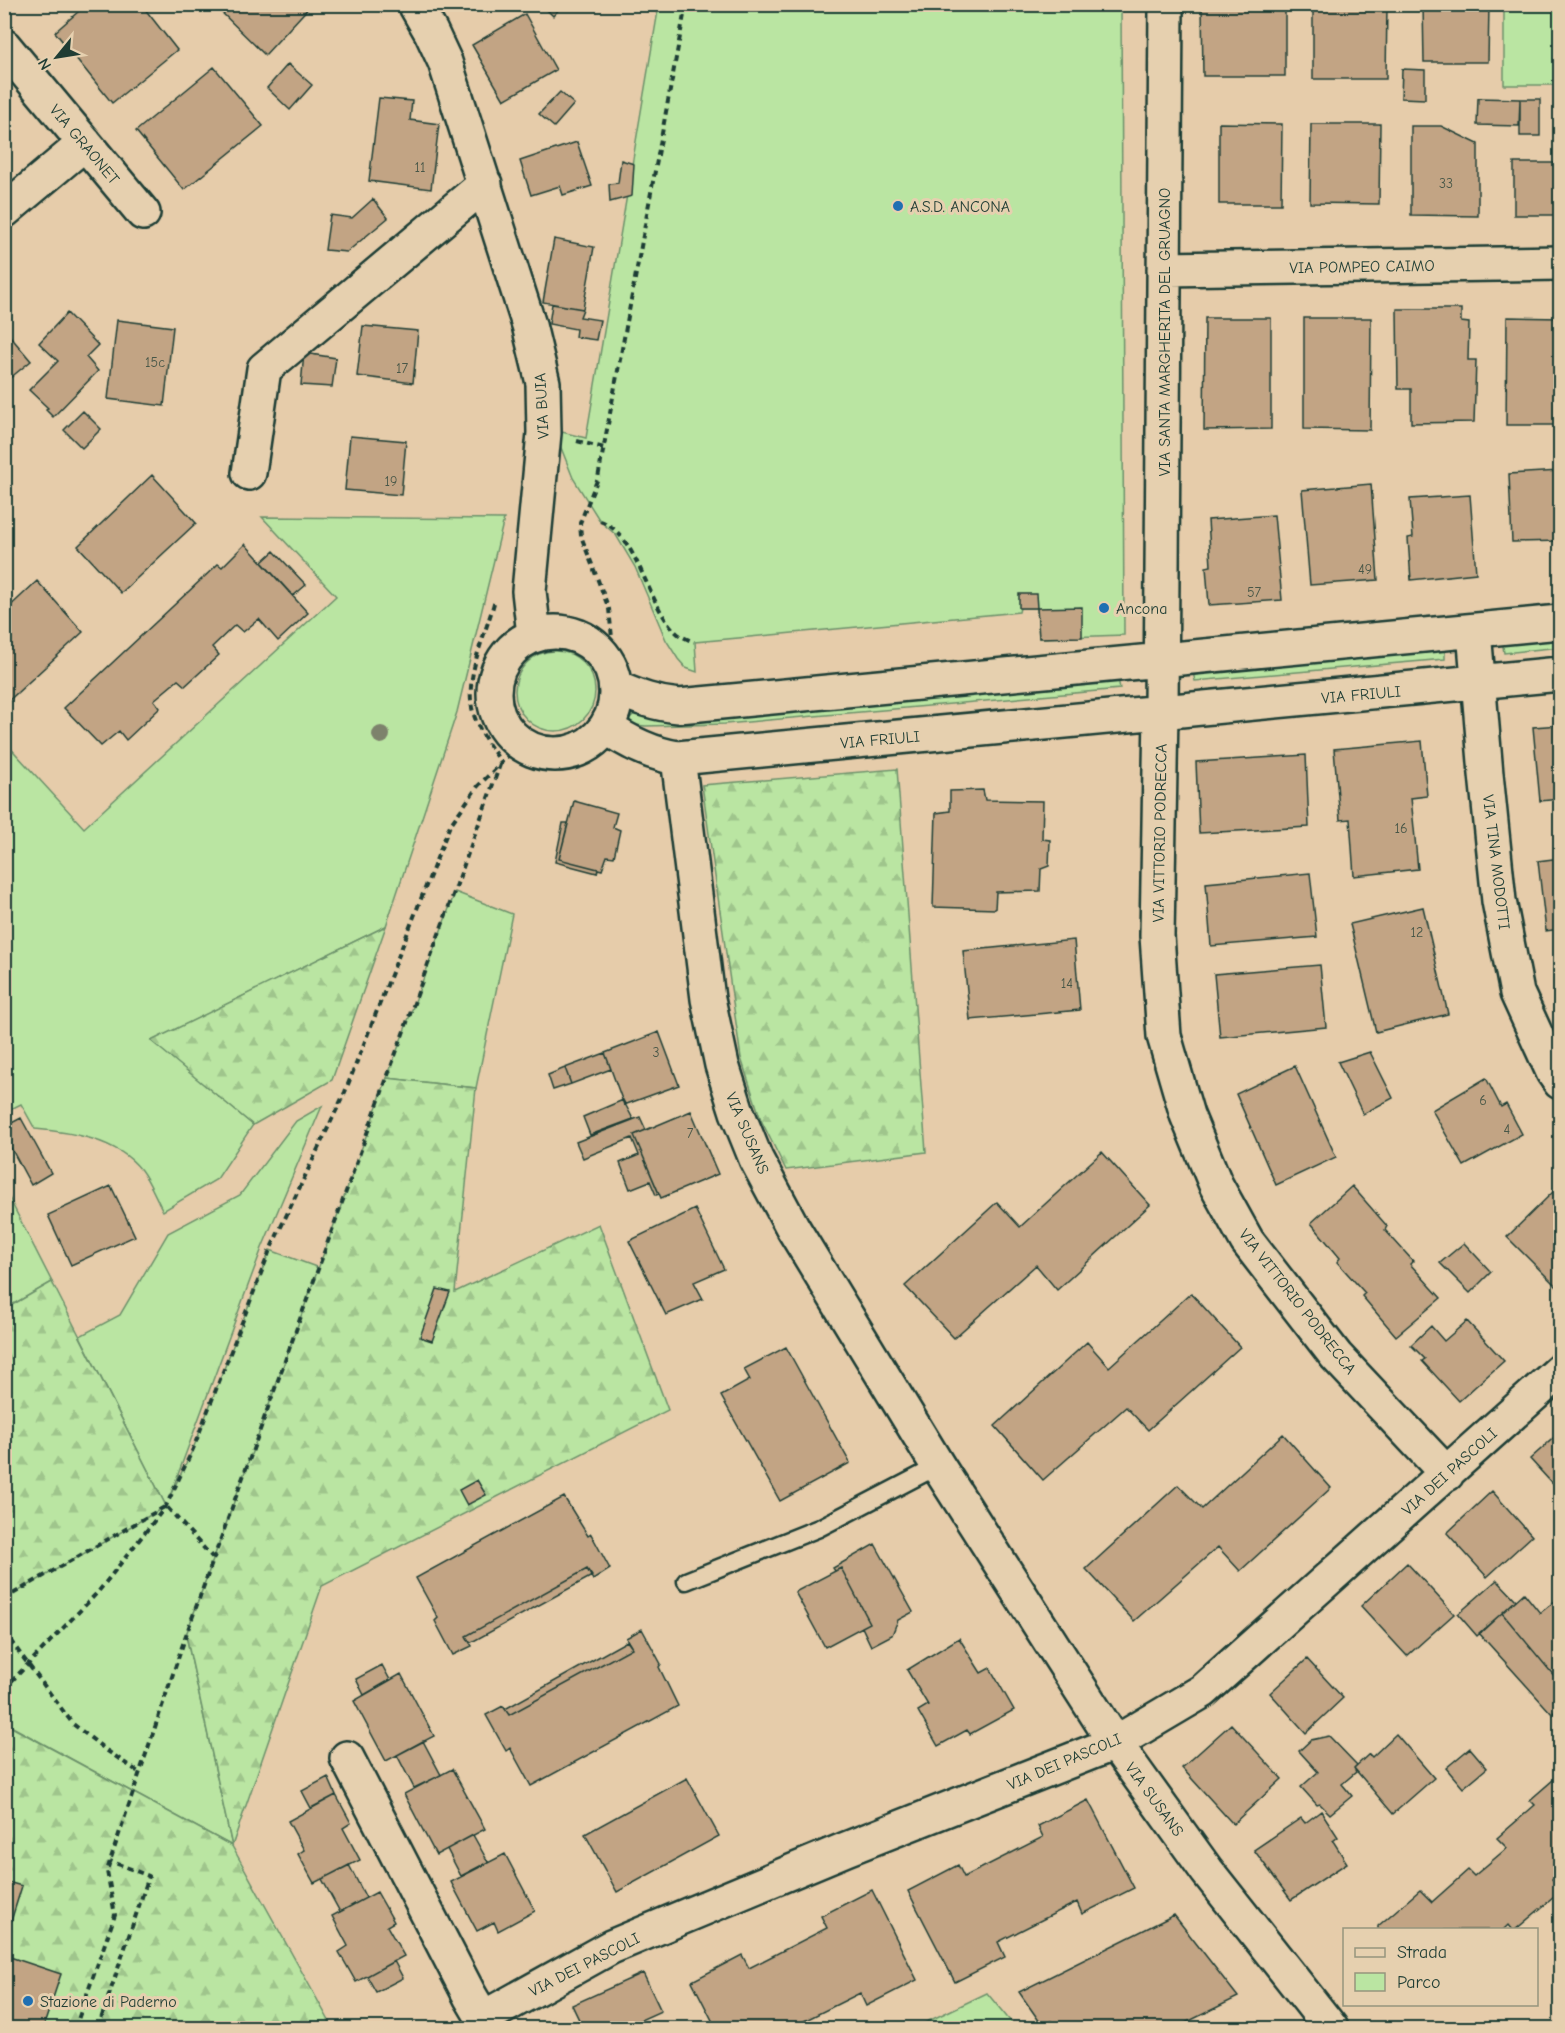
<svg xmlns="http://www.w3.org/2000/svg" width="1565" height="2033" font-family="'Comic Neue',sans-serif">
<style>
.green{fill:#bae5a2;stroke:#6c916b;stroke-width:1.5}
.forest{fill:url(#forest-firs);stroke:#6c916b;stroke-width:1.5}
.building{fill:#c2a484;stroke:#1f3d34;stroke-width:1.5}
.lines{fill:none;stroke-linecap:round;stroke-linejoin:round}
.service-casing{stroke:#1f3d34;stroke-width:21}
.minor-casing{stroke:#1f3d34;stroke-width:38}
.path{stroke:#1f3d34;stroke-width:4;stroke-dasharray:6 4.5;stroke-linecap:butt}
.service{stroke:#e6d0af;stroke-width:16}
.minor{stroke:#e6d0af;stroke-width:33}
.tree{fill:#7d826c}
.poi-dot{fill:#1f6fb2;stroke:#e6d0af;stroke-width:2}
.labels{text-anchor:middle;stroke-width:6;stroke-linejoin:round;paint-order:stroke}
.number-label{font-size:14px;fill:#485748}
.street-label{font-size:16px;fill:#1f3d34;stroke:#e6d0af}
.poi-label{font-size:16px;fill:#1f3d34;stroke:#e6d0af;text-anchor:start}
</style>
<defs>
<pattern id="forest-firs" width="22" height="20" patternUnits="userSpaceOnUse" patternTransform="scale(1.5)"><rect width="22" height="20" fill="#bae5a2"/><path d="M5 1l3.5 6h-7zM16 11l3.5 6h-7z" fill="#9fc58c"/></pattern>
</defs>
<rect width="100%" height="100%" fill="#e6ccaa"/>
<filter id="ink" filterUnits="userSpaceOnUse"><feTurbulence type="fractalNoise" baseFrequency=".0167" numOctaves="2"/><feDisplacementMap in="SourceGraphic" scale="12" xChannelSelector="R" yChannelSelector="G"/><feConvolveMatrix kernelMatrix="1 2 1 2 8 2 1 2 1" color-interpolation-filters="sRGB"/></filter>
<g filter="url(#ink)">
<path class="green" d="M 659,5 L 1121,5 L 1124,635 L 1039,638 L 1037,608 L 1020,608 L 1019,612 L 695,642 L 697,672 L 686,668 L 678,659 L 666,640 L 635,567 L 616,535 L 600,521 L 573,478 L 554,430 L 586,438 Z
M 1504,5 L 1560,5 L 1560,85 L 1504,85 Z
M 262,517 L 504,519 L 457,712 L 386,926 L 152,1041 L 253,1125 L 217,1179 L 163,1211 C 156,1198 150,1182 141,1170 C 117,1139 71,1132 35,1129 L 21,1104 L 5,1112 L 4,741 L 84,828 L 336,596 Z
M 1560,635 L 1560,647 L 1504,653 L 1502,640 Z
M 1445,647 L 1445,659 L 1195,681 L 1193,672 Z
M515 691a40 40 0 1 1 80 0a40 40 0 1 1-80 0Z
M 1118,678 L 1120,689 L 725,724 L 646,726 L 634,725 L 629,719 L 634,714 L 692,717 Z
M 455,892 L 512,914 L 476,1088 L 387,1078 Z
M 322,1106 L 262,1248 L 170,1496 L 193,1449 L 270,1250 L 319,1268 L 186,1635 L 232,1846 L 5,1723 L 4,1599 L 166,1506 L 80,1336 L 120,1315 L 168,1233 L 240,1195 L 296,1121 Z
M 4,1188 L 52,1282 L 5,1309 L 4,1309 Z
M 987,1993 L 1016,2028 L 914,2028 Z"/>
<path class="forest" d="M 897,769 L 926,1152 L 786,1170 L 761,1120 L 741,1058 L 702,785 Z
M 386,926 L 332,1080 L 253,1125 L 151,1041 Z
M 387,1078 L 476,1088 L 455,1292 L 599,1224 L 668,1410 L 322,1586 L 232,1846 L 333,2028 L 5,2028 L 4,1723 L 232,1846 L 186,1635 Z
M 52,1282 L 166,1506 L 5,1599 L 5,1309 Z"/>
<path class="building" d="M 87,4 L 141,4 L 177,50 L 112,103 L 55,32 Z
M 213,4 L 312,4 L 265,55 Z
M 541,4 L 564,4 L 553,16 Z
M 1202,4 L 1285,4 L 1285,76 L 1203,76 Z
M 1313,4 L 1387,4 L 1386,79 L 1313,79 Z
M 1423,4 L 1489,4 L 1488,62 L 1424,62 Z
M 525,14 L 556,70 L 504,100 L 472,45 Z
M 288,64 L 312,85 L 290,110 L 267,88 Z
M 214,67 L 263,126 L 184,190 L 136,131 Z
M 1402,69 L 1425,70 L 1425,99 L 1401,98 Z
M 560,92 L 574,104 L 554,127 L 539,114 Z
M 379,98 L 412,101 L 410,120 L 439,124 L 431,189 L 369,181 Z
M 1478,98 L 1520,99 L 1519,126 L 1477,125 Z
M 1520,99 L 1540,99 L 1540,136 L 1520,136 Z
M 1219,123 L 1282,124 L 1281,204 L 1219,204 Z
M 1311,124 L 1380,124 L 1379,204 L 1310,203 Z
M 1411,126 L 1441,126 L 1478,144 L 1478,216 L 1411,215 Z
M 577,142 L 592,186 L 563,195 L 560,186 L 531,195 L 520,161 Z
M 621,160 L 634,164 L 632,196 L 610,202 L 609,184 L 618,183 Z
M 1514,163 L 1560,163 L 1560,215 L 1514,215 Z
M 373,199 L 388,218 L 347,252 L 325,250 L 330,215 L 352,218 Z
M 554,239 L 594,247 L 583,309 L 543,302 Z
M 552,304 L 583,309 L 580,317 L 600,320 L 596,340 L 575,337 L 576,329 L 549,324 Z
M 1397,309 L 1461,309 L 1461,322 L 1469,323 L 1468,360 L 1476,360 L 1474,422 L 1411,423 L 1411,389 L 1398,389 Z
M 67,313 L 98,345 L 86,357 L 98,371 L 53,417 L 46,410 L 48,408 L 29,390 L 58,361 L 39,343 Z
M 1507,317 L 1560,318 L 1560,425 L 1506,425 Z
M 1205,318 L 1271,318 L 1271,429 L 1204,430 Z
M 1304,318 L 1371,318 L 1370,430 L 1304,429 Z
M 117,320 L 173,327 L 164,406 L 108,399 Z
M 363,326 L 418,331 L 413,383 L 357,376 Z
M 4,329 L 31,361 L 4,383 Z
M 304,353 L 336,358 L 332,387 L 301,385 Z
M 83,411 L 101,429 L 82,448 L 64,430 Z
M 350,436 L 406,441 L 401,495 L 345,490 Z
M 1560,471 L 1560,541 L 1512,542 L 1509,474 Z
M 152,475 L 196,523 L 121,593 L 78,546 Z
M 1371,484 L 1378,580 L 1310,585 L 1302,490 Z
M 1470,495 L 1476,573 L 1411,580 L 1408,538 L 1413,537 L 1410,499 Z
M 1274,515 L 1282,600 L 1209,605 L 1206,567 L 1211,566 L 1208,520 Z
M 245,544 L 308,613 L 278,641 L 259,619 L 243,632 L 235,625 L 212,647 L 219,655 L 185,686 L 178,680 L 154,700 L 160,708 L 126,740 L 119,731 L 101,746 L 64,708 L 218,564 L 222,567 Z
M 274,551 L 306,585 L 293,596 L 262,562 Z
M 37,581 L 83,632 L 4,705 L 4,612 Z
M 1019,594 L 1036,594 L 1037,608 L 1019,608 Z
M 1082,607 L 1082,637 L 1039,638 L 1037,608 Z
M 1560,725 L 1560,799 L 1540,801 L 1533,727 Z
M 1422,741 L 1427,796 L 1411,798 L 1418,869 L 1354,876 L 1350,819 L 1340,820 L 1334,749 Z
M 1306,755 L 1309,827 L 1199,833 L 1196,762 Z
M 983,790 L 985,800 L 1043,801 L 1042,839 L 1050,840 L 1049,866 L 1041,869 L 1040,891 L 996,892 L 995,909 L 933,907 L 936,813 L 950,811 L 950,791 Z
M 574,801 L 617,813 L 613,827 L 620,830 L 614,857 L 607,856 L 602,870 L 559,859 Z
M 563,823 L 568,823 L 559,859 L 598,869 L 597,873 L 555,862 Z
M 1560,858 L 1560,929 L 1546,931 L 1538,861 Z
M 1310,873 L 1317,937 L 1211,946 L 1206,883 Z
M 1423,907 L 1448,1014 L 1376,1032 L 1350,924 Z
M 1074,940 L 1080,1010 L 970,1020 L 963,951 Z
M 1320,965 L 1326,1027 L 1220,1037 L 1214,974 Z
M 659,1032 L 679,1085 L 624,1105 L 605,1053 Z
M 1370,1052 L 1393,1098 L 1363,1114 L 1338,1062 Z
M 605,1053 L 611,1069 L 571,1084 L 565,1068 Z
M 1295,1066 L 1336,1157 L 1276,1185 L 1236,1094 Z
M 565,1068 L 571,1084 L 553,1090 L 548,1075 Z
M 1486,1078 L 1501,1107 L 1506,1104 L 1522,1134 L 1464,1166 L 1432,1110 Z
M 623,1100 L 633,1119 L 590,1135 L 583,1117 Z
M 691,1111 L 718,1174 L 661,1198 L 634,1135 Z
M 640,1117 L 646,1130 L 634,1135 L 659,1194 L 656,1195 L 650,1181 L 630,1189 L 620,1163 L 639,1155 L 632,1138 L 583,1158 L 576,1142 Z
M 21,1118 L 51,1173 L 31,1185 L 4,1135 L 4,1127 Z
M 1102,1152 L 1150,1205 L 1057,1290 L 1036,1265 L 954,1338 L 905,1286 L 997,1202 L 1020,1227 Z
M 111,1186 L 135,1236 L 71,1265 L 48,1215 Z
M 1352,1186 L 1387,1226 L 1385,1230 L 1413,1261 L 1410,1264 L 1441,1298 L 1396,1336 L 1362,1296 L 1365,1293 L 1337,1262 L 1340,1258 L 1311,1223 Z
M 1556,1189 L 1560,1194 L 1560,1290 L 1507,1237 Z
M 695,1209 L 724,1269 L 694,1282 L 703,1299 L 666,1315 L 629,1241 Z
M 1464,1243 L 1491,1272 L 1470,1293 L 1440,1263 Z
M 437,1289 L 450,1292 L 432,1341 L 420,1337 Z
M 1191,1293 L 1240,1347 L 1148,1430 L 1126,1407 L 1043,1480 L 995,1426 L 1087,1342 L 1109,1367 Z
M 1467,1321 L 1504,1361 L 1459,1401 L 1422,1361 L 1425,1359 L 1411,1345 L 1431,1326 L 1444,1341 Z
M 786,1347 L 850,1463 L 780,1501 L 721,1396 L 750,1380 L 744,1369 Z
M 1283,1434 L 1331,1488 L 1240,1571 L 1218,1547 L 1134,1621 L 1086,1569 L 1178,1485 L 1202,1509 Z
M 1558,1434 L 1560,1437 L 1560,1492 L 1530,1459 Z
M 477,1480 L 486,1495 L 467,1505 L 459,1490 Z
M 1492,1491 L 1532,1536 L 1487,1577 L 1447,1533 Z
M 564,1497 L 588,1536 L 591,1534 L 610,1569 L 593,1580 L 587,1569 L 466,1636 L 472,1646 L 453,1655 L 435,1621 L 438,1618 L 416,1578 Z
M 875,1544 L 913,1612 L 898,1620 L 892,1635 L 871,1646 L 862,1627 L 870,1623 L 841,1568 L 835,1571 L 833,1568 Z
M 1407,1563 L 1454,1614 L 1407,1656 L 1361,1606 Z
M 841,1568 L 870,1623 L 825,1647 L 795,1592 Z
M 587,1569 L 592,1576 L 470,1643 L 466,1636 Z
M 1497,1580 L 1516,1600 L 1477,1636 L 1458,1614 Z
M 1524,1593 L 1540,1613 L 1560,1597 L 1560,1672 L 1555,1677 L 1502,1613 Z
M 1502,1613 L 1555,1677 L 1560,1672 L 1560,1707 L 1552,1714 L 1479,1633 Z
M 642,1629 L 661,1664 L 659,1667 L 678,1706 L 531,1786 L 510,1748 L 506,1751 L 486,1715 L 503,1706 L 509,1715 L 632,1648 L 626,1638 Z
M 959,1638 L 981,1673 L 990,1668 L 1014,1710 L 970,1734 L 967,1730 L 938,1746 L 918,1711 L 928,1705 L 907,1670 Z
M 627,1641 L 632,1648 L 509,1715 L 505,1709 Z
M 1307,1659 L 1343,1698 L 1306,1733 L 1270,1693 Z
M 382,1665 L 390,1680 L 364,1695 L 356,1679 Z
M 401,1674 L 434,1736 L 386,1761 L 354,1701 Z
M 1231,1724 L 1282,1779 L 1233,1824 L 1182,1768 Z
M 1396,1734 L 1434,1778 L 1393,1814 L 1354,1768 L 1369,1754 L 1372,1757 Z
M 1329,1736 L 1357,1765 L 1354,1768 L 1356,1772 L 1342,1784 L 1352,1796 L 1330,1814 L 1320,1804 L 1317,1805 L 1301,1787 L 1318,1772 L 1299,1751 L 1311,1740 Z
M 423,1741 L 441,1775 L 414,1788 L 397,1755 Z
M 1470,1748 L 1487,1768 L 1463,1788 L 1446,1768 Z
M 452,1769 L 485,1829 L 436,1855 L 404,1794 Z
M 1560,1774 L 1560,1871 L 1552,1879 L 1560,1889 L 1560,1892 L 1515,1930 L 1512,1930 L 1508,1925 L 1503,1930 L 1378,1930 L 1378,1926 L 1420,1890 L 1432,1902 L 1468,1870 L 1474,1876 L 1507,1848 L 1497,1838 L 1535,1805 L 1530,1800 Z
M 328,1777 L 336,1795 L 311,1808 L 302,1791 Z
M 687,1778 L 719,1836 L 617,1892 L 585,1834 Z
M 336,1795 L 351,1823 L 343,1828 L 360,1860 L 314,1883 L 298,1854 L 304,1850 L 288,1821 Z
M 1088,1800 L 1134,1888 L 1082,1914 L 1077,1902 L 998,1942 L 1005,1957 L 955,1982 L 908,1891 L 958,1865 L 964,1877 L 1043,1837 L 1038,1826 Z
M 1321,1811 L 1338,1837 L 1333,1841 L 1347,1863 L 1291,1900 L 1254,1850 L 1301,1818 L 1305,1823 Z
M 473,1835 L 488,1862 L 461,1876 L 447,1849 Z
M 505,1854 L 535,1911 L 498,1931 L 494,1922 L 477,1931 L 451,1882 Z
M 349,1865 L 366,1898 L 340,1912 L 322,1879 Z
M 4,1881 L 22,1886 L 7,1934 L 4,1933 Z
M 872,1890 L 917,1980 L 866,2006 L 860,1993 L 790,2028 L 716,2028 L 692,1981 L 742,1955 L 749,1968 L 827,1928 L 821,1916 Z
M 377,1892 L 394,1922 L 387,1926 L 404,1956 L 356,1982 L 339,1952 L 348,1946 L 332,1916 Z
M 1174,1915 L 1238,1997 L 1175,2028 L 1056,2028 L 1052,2021 L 1042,2025 L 1019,1992 Z
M 4,1955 L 61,1974 L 43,2028 L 4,2028 Z
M 394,1961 L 403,1978 L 376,1992 L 367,1976 Z
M 643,1973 L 661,2011 L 623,2028 L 583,2028 L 572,2005 Z"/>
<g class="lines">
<g class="service-casing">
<path id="service" d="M 686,1581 L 819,1528 L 938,1466"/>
</g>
<g class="minor-casing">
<path id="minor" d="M 415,4 L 431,32 L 445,62 L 529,325 L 543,383 L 544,433 L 529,591 L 534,635
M 1166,4 L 1161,712 L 1157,936 L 1164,1036 L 1187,1115 L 1216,1185 L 1247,1241 L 1336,1356 L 1447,1474
M 4,46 L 143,213
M 4,211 L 85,143
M 1164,269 L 1560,263
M 249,473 L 264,369 L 485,184
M 1474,631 L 1486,774 L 1499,901 L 1517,993 L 1553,1072 L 1560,1082
M494 693a61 61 0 1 1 122 0a61 61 0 1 1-122 0Z
M 616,688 C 637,697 656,704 679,706 L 1560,622
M 606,727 C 629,743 651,754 678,758 L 1560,674
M 678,758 L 708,999 L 722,1065 L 737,1112 L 756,1159 L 793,1228 L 938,1466 L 1115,1743 L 1207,1871 L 1331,2028
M 347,1758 L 470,1996 L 483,2018 L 611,1947 L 846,1849 L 1115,1743 L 1203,1691 L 1560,1371"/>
</g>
<path class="path" d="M 577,441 L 604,448
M 600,521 C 638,533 647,607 678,634 C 682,637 689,640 694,642
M 494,603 C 485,637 461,683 475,718 C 481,734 491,748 501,762
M 611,656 L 612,638 L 609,609 L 581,536 L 580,523 L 598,478 L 686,4
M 4,1599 L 166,1506 L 213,1558
M 4,1632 L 73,1724 L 106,1750 L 140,1773
M 4,1689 L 98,1592 L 166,1506 L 193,1449 L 270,1250 L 345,1092 L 450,825 L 478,786 L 520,744
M 75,2028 L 115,1915 L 107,1871 L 110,1861 L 186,1635 L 501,762
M 98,2028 L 149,1876 L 110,1861"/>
<use href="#service" class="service"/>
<use href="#minor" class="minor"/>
</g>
<circle class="tree" cx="381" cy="735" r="9"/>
</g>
<g class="poi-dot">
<circle cx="898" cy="206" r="6"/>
<circle cx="1104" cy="608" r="6"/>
<circle cx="28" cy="2001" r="6"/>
</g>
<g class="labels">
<g class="number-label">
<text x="420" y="172">11</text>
<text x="1446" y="188">33</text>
<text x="155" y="367">15c</text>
<text x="402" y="373">17</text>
<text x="391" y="486">19</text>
<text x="1365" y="574">49</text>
<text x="1254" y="597">57</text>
<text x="1401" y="833">16</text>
<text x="1417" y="937">12</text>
<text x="1067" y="988">14</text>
<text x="656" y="1057">3</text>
<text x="1483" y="1105">6</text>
<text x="1507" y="1134">4</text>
<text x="690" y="1138">7</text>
</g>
<g class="street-label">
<text transform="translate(85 144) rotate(50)" y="6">VIA GRAONET</text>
<text transform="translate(1362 266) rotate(-1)" y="6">VIA POMPEO CAIMO</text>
<text transform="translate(1164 332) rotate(-90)" y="6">VIA SANTA MARGHERITA DEL GRUAGNO</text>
<text transform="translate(541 406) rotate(-93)" y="6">VIA BUIA</text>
<text transform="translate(1361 694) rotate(-5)" y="6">VIA FRIULI</text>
<text transform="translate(880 739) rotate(-5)" y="6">VIA FRIULI</text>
<text transform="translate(1159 833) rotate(-89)" y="6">VIA VITTORIO PODRECCA</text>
<text transform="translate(1497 862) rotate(83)" y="6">VIA TINA MODOTTI</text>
<text transform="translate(748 1133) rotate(67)" y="6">VIA SUSANS</text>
<text transform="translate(1298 1301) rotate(52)" y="6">VIA VITTORIO PODRECCA</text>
<text transform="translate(1449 1471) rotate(-42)" y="6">VIA DEI PASCOLI</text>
<text transform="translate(1064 1761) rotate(-23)" y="6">VIA DEI PASCOLI</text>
<text transform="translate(1155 1799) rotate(54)" y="6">VIA SUSANS</text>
<text transform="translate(584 1964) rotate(-27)" y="6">VIA DEI PASCOLI</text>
</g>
<g class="poi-label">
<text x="910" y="212">A.S.D. ANCONA</text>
<text x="1116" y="614">Ancona</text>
<text x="40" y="2007">Stazione di Paderno</text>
</g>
</g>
<rect width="1565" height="2033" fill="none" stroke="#e6d0af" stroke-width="24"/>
<rect x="12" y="12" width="1541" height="2009" fill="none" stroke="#1f3d34" stroke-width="2" filter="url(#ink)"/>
<rect x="1343" y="1928" width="195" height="78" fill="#e6d0af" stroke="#96957e" stroke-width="1.5"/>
<rect x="1355" y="1948" width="30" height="9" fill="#e6d0af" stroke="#96957e" stroke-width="1.5"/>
<text x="1397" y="1958" font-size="18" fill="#1f3d34">Strada</text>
<rect x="1355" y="1973" width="30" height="18" fill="#bae5a2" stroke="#96957e" stroke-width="1.5"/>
<text x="1397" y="1988" font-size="18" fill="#1f3d34">Parco</text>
<g transform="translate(57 57) rotate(240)" stroke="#e6d0af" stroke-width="4.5" paint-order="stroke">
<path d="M0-4.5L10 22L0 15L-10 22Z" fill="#1f3d34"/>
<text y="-9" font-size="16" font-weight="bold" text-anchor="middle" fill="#1f3d34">N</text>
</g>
</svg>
